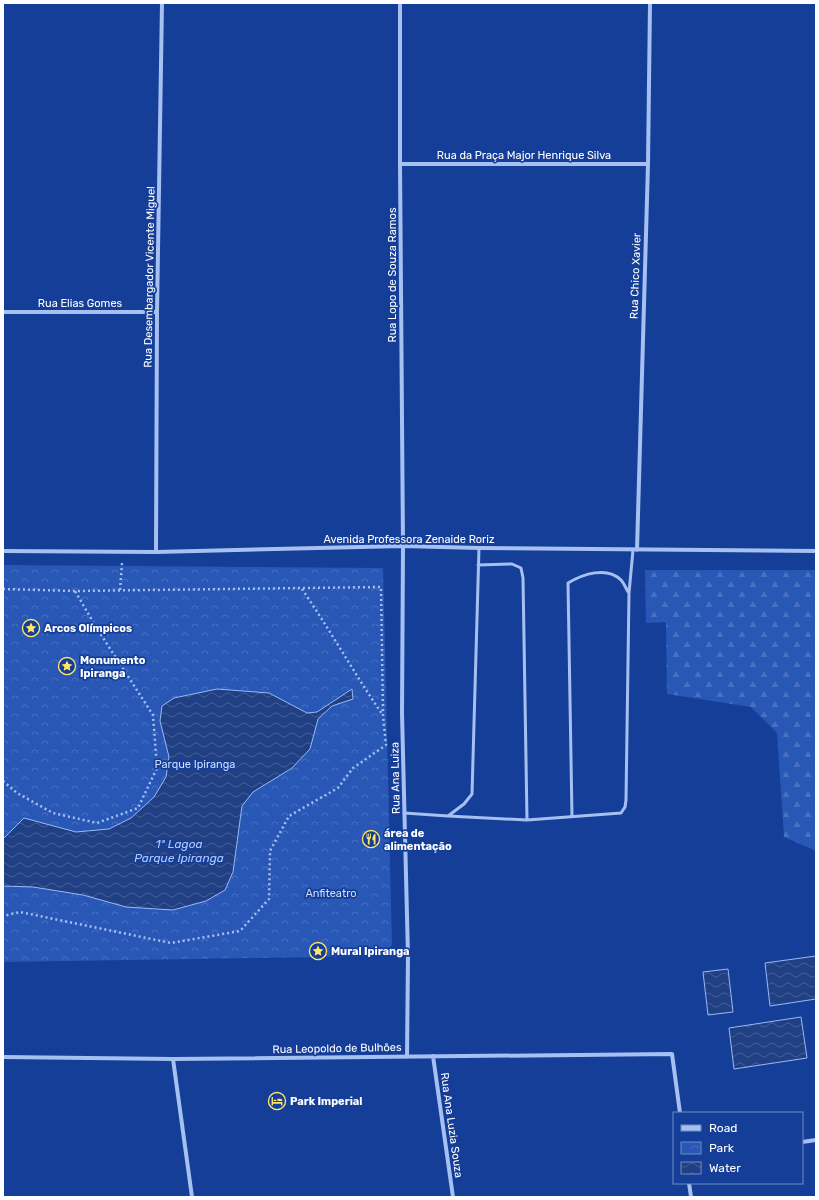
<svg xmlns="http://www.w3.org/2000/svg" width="819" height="1200" font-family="Rubik,sans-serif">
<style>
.forest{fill:url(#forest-firs)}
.park{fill:url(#park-crowns)}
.water{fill:url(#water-waves);stroke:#9ab9f5}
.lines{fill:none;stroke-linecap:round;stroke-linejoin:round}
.path{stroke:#a7c0f2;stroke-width:2.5;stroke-dasharray:2 3;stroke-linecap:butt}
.lane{stroke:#a7c0f2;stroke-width:3}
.street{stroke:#a7c0f2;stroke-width:4}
.labels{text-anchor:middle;stroke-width:3.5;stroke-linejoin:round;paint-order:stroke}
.street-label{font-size:11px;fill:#fff;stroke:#153e98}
.poi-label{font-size:11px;font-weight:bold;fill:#fff;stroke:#153e98;text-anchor:start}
.park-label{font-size:11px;fill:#cfdefd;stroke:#153e98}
.water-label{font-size:12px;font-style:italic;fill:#b4cbf9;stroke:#153e98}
</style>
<defs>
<pattern id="forest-firs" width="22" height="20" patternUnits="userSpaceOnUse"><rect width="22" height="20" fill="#2857b6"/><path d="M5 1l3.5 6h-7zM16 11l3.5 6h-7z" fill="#4870c1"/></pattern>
<pattern id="park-crowns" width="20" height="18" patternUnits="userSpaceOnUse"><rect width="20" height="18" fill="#2857b6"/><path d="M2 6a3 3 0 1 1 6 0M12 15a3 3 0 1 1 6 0" fill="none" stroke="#4870c1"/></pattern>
<pattern id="water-waves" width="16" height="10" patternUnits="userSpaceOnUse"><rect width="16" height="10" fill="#214084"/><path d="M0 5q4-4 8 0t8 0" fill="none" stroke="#425d96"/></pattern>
</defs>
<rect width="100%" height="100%" fill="#153e98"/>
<path class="forest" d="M 645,570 L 816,570 L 816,851 L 784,837 L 777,733 L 751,707 L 667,694 L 666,622 L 646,623 Z"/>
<path class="park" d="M 3,565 L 383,568 L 392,945 L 382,956 L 3,962 Z"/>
<path class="water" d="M 217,689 L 269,693 L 307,713 L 317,712 L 352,689 L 353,699 L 332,706 L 318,719 L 310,749 L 292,768 L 253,792 L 242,806 L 233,872 L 225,890 L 206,901 L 173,910 L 126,907 L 83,895 L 33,887 L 3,886 L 3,839 L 24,818 L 76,832 L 109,829 L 131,818 L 154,797 L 166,777 L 169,757 L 160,721 L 162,706 L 174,698 Z
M 816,956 L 816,999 L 770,1006 L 765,963 Z
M 728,969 L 733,1012 L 708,1015 L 703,972 Z
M 801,1017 L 807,1058 L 734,1069 L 729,1028 Z"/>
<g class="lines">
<path class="path" d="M 3,589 L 75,591 L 381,587 L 383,715 L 386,745 L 353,768 L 338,788 L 289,816 L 270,851 L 269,899 L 240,931 L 171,943 L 20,912 L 3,916
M 302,589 C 330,630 354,673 382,714
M 120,590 L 122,563
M 3,781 L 17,793 L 53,813 L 97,823 L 138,808 L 157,768 L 153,715 L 96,627 L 75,591"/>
<path class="lane" d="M 478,565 L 512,564 L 521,568 L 523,578 L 527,820
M 404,813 L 448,816 L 464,804 L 472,794 L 479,548
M 448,816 L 527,820 L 621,813 L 625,807 L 626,800 L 629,593 L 633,550
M 572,817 L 568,583 C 583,574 607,566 621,580 C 624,583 626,589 629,593"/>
<path class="street" d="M 400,3 L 400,164 L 403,546 L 402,713 L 408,956 L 407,1057
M 400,164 L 648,164
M 3,312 L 157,312
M 637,550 L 648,164 L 650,3
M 3,551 L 156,552 L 403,546 L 479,548 L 816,551
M 156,552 L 157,312 L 162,3
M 433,1056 L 453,1197
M 3,1057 L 173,1059 L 672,1054 L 680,1113
M 173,1059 L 192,1197
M 802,1142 L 816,1140
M 689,1183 L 691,1197"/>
</g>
<defs>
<g id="sight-ring" transform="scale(0.9)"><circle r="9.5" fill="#153e98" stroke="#ffe668" stroke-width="1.5"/><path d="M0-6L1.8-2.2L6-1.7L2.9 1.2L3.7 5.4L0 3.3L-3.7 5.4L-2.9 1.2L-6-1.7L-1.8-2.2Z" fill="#ffe668"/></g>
<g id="restaurant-ring" transform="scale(0.9)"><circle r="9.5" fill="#153e98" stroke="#ffe668" stroke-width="1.5"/><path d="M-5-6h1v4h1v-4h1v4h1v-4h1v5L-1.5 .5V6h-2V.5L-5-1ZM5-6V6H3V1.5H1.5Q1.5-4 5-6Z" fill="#ffe668"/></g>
<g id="hotel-ring" transform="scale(0.9)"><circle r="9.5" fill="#153e98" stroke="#ffe668" stroke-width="1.5"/><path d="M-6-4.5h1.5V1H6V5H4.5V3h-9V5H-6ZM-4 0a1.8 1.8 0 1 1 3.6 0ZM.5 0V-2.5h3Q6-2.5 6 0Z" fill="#ffe668"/></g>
</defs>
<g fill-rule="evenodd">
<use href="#sight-ring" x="31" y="628"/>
<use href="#sight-ring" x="67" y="666"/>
<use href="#restaurant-ring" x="371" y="839"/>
<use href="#sight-ring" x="318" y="951"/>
<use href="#hotel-ring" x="277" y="1101"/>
</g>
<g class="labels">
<g class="street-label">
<text x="524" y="159">Rua da Praça Major Henrique Silva</text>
<text transform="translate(392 275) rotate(-90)" y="4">Rua Lopo de Souza Ramos</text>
<text transform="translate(635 276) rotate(-88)" y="4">Rua Chico Xavier</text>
<text transform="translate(149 277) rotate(-89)" y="4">Rua Desembargador Vicente Miguel</text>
<text x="80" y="307">Rua Elias Gomes</text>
<text x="409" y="543">Avenida Professora Zenaide Roriz</text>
<text transform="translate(395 778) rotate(-91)" y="4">Rua Ana Luiza</text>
<text transform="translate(337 1048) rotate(-1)" y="4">Rua Leopoldo de Bulhões</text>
<text transform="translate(452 1125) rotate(82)" y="4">Rua Ana Luzia Souza</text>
</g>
<g class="poi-label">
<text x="44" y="632">Arcos Olímpicos</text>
<text x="80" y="664">Monumento<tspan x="80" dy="13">Ipiranga</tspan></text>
<text x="384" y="837">área de<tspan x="384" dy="13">alimentação</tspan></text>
<text x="331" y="955">Mural Ipiranga</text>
<text x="290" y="1105">Park Imperial</text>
</g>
<g class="park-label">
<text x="195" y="768">Parque Ipiranga</text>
<text x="331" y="897">Anfiteatro</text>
</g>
<g class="water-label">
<text x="179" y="848">1ª Lagoa<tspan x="179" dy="14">Parque Ipiranga</tspan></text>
</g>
</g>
<rect width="819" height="1200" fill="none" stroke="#ffffff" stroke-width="8"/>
<rect x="673" y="1112" width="130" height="72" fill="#153e98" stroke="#738bc1"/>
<rect x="681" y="1125" width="20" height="6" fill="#a7c0f2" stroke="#738bc1"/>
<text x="709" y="1132" font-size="12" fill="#ffffff">Road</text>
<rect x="681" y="1142" width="20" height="12" fill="url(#park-crowns)" stroke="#738bc1"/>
<text x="709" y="1152" font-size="12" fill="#ffffff">Park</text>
<rect x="681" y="1162" width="20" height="12" fill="url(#water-waves)" stroke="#738bc1"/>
<text x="709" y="1172" font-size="12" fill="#ffffff">Water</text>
</svg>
